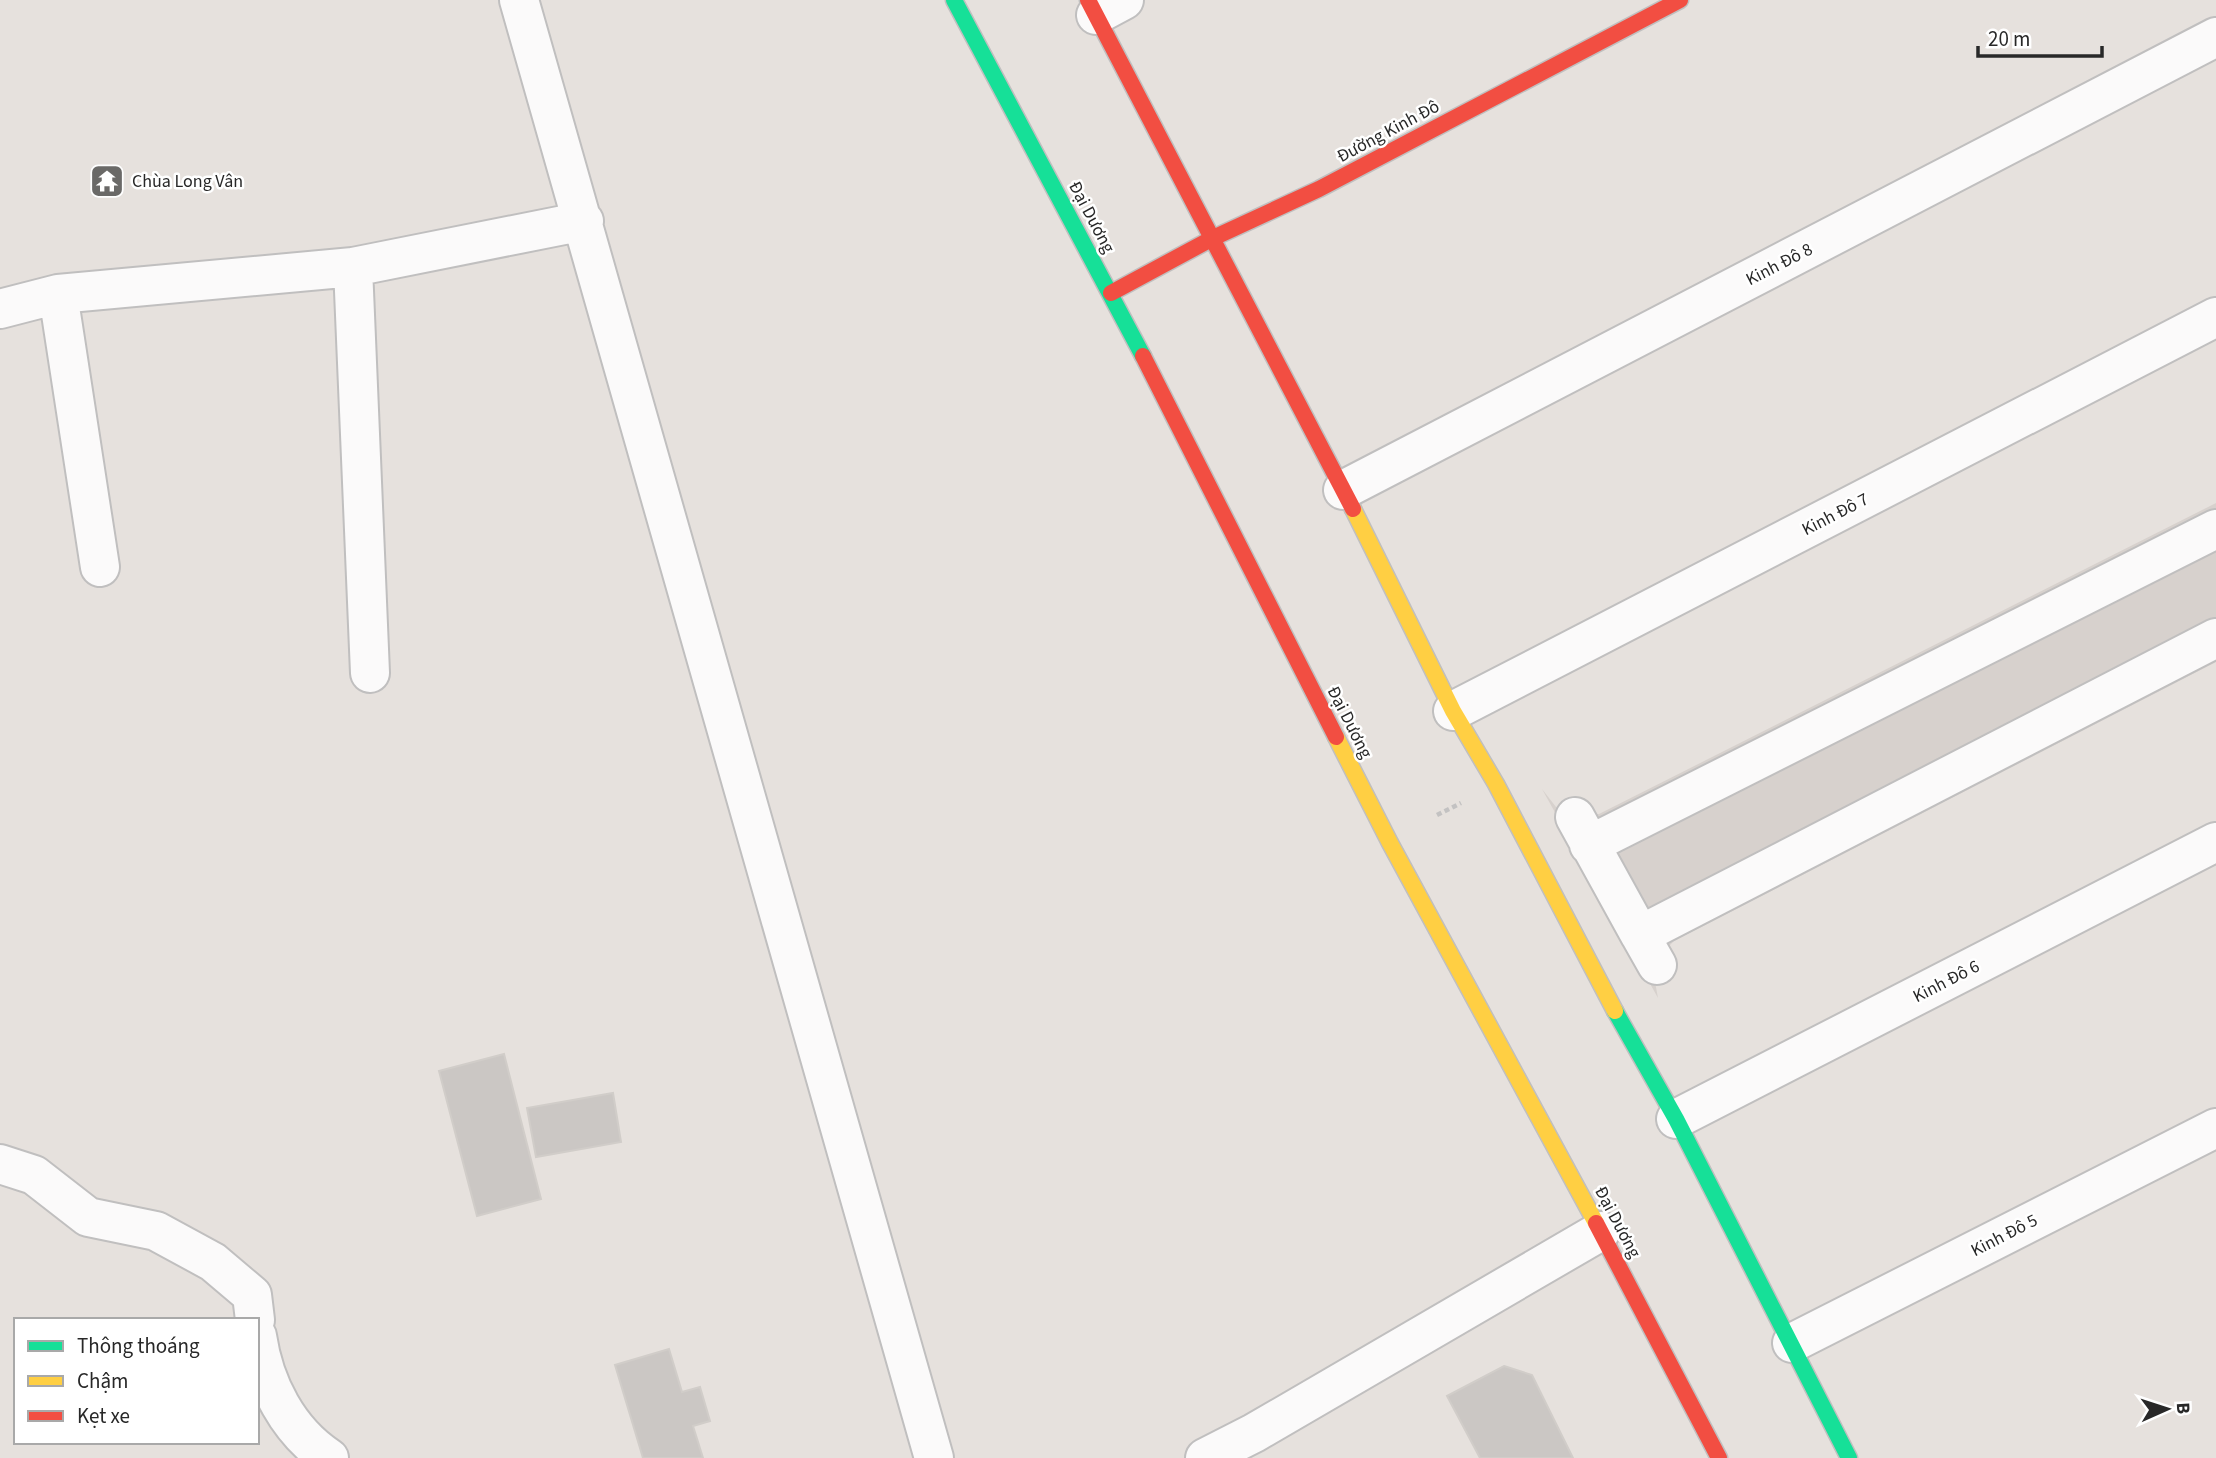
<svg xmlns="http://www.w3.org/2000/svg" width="2216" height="1458" font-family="'Source Sans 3',sans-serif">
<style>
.plaza{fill:#d7d1cd}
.building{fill:#cbc7c4;stroke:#d1cdc9;stroke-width:2}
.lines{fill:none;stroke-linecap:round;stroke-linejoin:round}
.street-casing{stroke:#c0bfbf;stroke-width:42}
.fast-casing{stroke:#c0bfbf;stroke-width:19}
.slow-casing{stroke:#c0bfbf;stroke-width:19}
.jam-casing{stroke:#c0bfbf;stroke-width:19}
.path{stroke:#c3c2c2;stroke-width:4.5;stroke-dasharray:5 3.5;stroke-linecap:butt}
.street{stroke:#fbfafa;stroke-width:38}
.fast{stroke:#16e098;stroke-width:16}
.slow{stroke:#ffcf43;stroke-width:16}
.jam{stroke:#f24e42;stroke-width:16}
.labels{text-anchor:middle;stroke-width:5;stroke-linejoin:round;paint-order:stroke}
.street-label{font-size:18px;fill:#282828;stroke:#fff}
.poi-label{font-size:18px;fill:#282828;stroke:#fff;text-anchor:start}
</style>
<rect width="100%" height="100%" fill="#e6e1dd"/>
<path class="plaza" d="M 2216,503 L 2216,662 L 1674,941 L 1662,953 L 1655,982 L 1658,998 L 1542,789 L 1556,807 L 1575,817 L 1599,814 Z"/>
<path class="building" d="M 504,1054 L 541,1199 L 477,1216 L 439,1071 Z
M 613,1093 L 621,1142 L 536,1157 L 527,1108 Z
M 669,1349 L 682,1392 L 700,1387 L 710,1421 L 693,1426 L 703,1458 L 643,1458 L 615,1365 Z
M 1504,1366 L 1532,1375 L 1573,1458 L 1480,1458 L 1447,1396 Z"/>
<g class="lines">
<g class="street-casing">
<path id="street" d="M 519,0 L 934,1458
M 1096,15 L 1124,0
M 353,267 L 370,673
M 58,294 L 100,567
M 0,309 L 58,294 L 353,267 L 584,221
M 1343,490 L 2216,37
M 1453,711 L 2216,317
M 1575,817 L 1640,935 L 2216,638
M 1589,845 L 2216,529
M 1640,935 L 1657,965
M 1676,1119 L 2216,842
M 0,1164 L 34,1175 L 88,1217 L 156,1231 L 213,1262 L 252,1295 L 255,1320
M 257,1336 C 264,1384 288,1431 329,1458
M 1792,1343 L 2216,1128
M 1205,1458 L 1254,1433 L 1601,1231"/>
</g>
<g class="fast-casing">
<path id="fast" d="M 954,0 L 1143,356
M 1615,1011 L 1676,1119 L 1849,1458"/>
</g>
<g class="slow-casing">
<path id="slow" d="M 1353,509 L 1453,711 L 1496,784 L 1615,1011
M 1336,737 L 1390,843 L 1596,1223"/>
</g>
<g class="jam-casing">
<path id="jam" d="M 1088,0 L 1353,509
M 1111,293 L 1213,238 L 1319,189 L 1680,0
M 1143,356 L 1336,737
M 1596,1223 L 1719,1458"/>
</g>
<path class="path" d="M 1437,815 L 1461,803"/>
<use href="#street" class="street"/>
<use href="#fast" class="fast"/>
<use href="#slow" class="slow"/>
<use href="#jam" class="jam"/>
</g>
<defs>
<g id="temple-square" transform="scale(1.75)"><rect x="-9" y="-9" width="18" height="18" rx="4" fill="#6a6967" stroke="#fff"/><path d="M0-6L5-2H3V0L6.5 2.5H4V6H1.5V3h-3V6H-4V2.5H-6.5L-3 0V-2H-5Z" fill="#fff"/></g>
</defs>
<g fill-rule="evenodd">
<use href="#temple-square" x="107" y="181"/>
</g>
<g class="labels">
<g class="street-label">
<text transform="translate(1388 131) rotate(-28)" y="6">Đường Kinh Đô</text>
<text transform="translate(1092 217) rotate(62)" y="6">Đại Dương</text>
<text transform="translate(1779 264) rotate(-27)" y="6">Kinh Đô 8</text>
<text transform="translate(1835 514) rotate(-27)" y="6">Kinh Đô 7</text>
<text transform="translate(1350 722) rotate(63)" y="6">Đại Dương</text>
<text transform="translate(1946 981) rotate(-27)" y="6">Kinh Đô 6</text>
<text transform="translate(1618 1222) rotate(62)" y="6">Đại Dương</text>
<text transform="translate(2004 1235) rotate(-27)" y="6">Kinh Đô 5</text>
</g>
<g class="poi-label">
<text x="132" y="187">Chùa Long Vân</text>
</g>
</g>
<rect x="14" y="1318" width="245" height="126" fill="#ffffff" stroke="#a9a9a9" stroke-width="2"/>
<rect x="28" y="1341" width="35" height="10" fill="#16e098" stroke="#a9a9a9" stroke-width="2"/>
<text x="77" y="1353" font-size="21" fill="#282828">Thông thoáng</text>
<rect x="28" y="1376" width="35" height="10" fill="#ffcf43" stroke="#a9a9a9" stroke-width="2"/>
<text x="77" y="1388" font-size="21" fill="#282828">Chậm</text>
<rect x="28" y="1411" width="35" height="10" fill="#f24e42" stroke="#a9a9a9" stroke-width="2"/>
<text x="77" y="1423" font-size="21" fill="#282828">Kẹt xe</text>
<g transform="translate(2167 1409) rotate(87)" stroke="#ffffff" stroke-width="5" paint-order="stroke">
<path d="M0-5L12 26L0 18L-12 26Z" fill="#282828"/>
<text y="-10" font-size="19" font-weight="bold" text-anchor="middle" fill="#282828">B</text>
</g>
<path d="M1978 46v10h124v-10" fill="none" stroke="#282828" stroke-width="3.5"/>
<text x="1988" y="46" font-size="21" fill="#282828" stroke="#ffffff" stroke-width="5" paint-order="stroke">20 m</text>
</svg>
